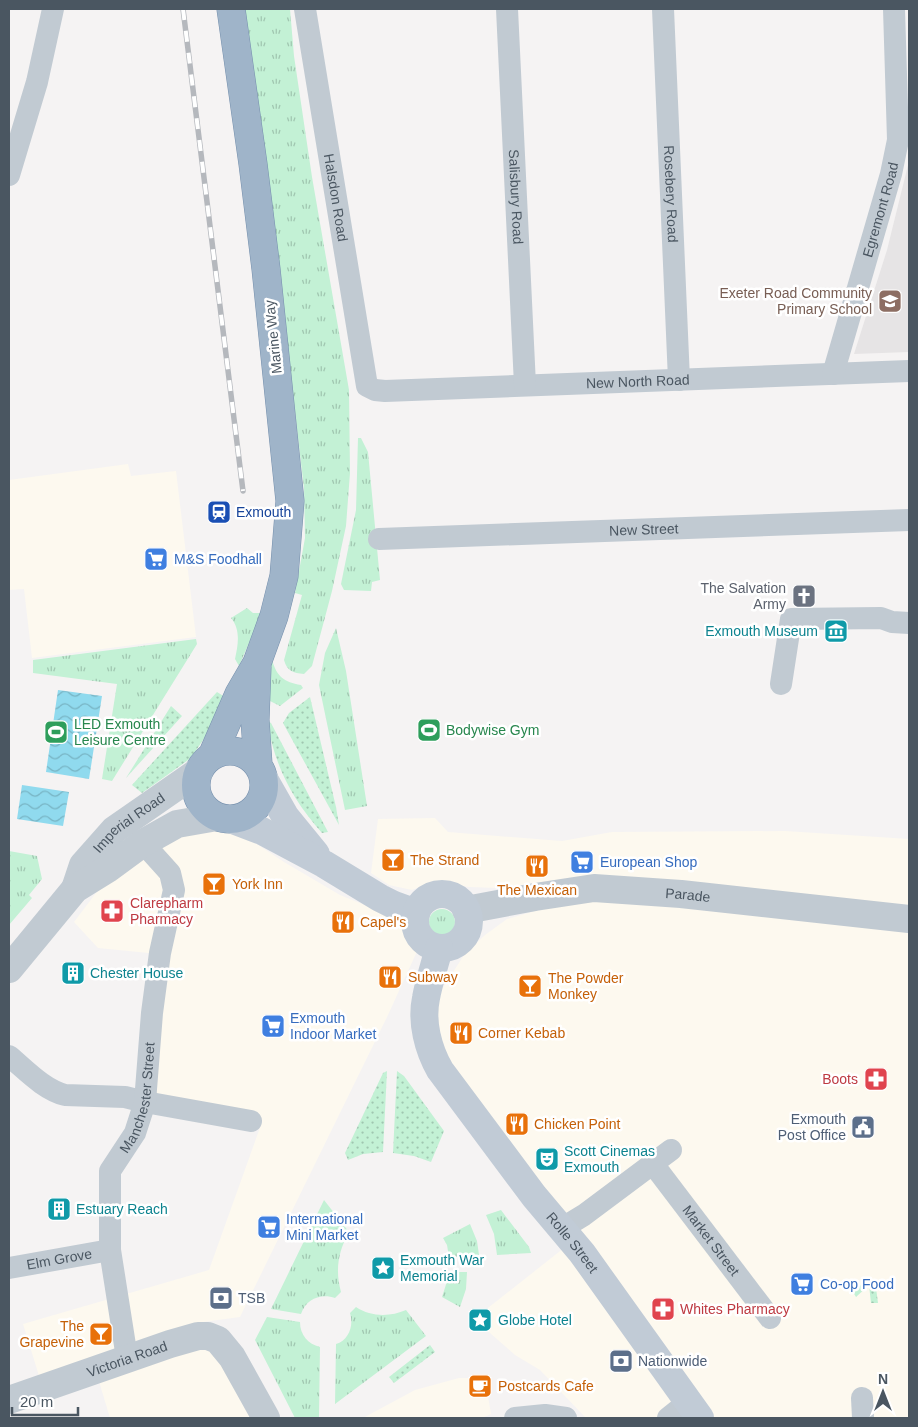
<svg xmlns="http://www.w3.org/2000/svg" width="918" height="1427" font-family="Helvetica,sans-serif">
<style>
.commercial{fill:#fdf9ef}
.education{fill:#e6e4e5}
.grass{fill:url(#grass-tufts)}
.park{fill:url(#park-dots)}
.water{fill:url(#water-waves)}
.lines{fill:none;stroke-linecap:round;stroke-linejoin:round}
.trunk-casing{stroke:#7690ad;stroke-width:29}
.minor{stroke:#c1cad2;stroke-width:22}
.tertiary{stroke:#c1cad2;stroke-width:28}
.secondary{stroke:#c1cbd6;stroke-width:28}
.trunk{stroke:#9fb4c9;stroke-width:28}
.rail-casing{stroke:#b5b8bd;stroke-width:5.5}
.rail{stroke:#fff;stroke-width:4;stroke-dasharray:11;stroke-linecap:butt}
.labels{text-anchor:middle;stroke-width:5;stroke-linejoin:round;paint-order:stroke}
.street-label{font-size:14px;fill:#4a5661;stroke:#fff}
.education-label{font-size:14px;fill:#785e54;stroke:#fff;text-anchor:end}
.transit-label{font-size:14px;fill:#164399;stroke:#fff;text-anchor:start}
.shop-label{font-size:14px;fill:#366cbe;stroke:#fff;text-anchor:start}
.worship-label{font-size:14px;fill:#5b616d;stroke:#fff;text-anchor:end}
.culture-label{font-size:14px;fill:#0d838f;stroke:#fff;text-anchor:start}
.leisure-label{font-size:14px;fill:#27864d;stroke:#fff;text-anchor:start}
.food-label{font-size:14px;fill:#c56008;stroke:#fff;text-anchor:start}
.health-label{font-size:14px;fill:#be3a42;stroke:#fff;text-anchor:start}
.service-label{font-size:14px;fill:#4e5e75;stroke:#fff;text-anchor:start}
</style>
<defs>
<pattern id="grass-tufts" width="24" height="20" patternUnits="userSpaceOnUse" patternTransform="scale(1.25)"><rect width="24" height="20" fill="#c3f1d5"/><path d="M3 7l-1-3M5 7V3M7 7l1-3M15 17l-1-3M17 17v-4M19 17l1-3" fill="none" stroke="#a0c6b0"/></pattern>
<pattern id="park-dots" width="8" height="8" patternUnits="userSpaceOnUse" patternTransform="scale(1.25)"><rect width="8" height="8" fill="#c3f1d5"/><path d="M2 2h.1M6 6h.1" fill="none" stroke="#a0c6b0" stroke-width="1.8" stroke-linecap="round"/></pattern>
<pattern id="water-waves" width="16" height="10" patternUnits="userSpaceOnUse" patternTransform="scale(1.25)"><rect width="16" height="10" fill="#90daee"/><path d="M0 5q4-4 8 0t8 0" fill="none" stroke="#78b4c4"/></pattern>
</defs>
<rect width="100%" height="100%" fill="#f5f3f3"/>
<path class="commercial" d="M 128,464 L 131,476 L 176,471 L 196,637 L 32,658 L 24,589 L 9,590 L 9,480 Z
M 435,818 L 448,832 L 562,841 L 612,832 L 785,831 L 909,839 L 909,908 L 580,878 L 497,888 L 469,887 L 434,881 L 412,890 L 389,885 L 371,873 L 378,819 Z
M 226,827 L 243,835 L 284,862 L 340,895 L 399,919 L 419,947 L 388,1015 L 240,1317 L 203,1322 L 39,1376 L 23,1324 L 209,1270 L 262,1122 L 154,1093 L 169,955 L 98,948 L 74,922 L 96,893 L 118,872 L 170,836 Z
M 588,896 L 909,929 L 909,1418 L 715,1418 L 460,1081 L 438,1037 L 435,1014 L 439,994 L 464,955 L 485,935 L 507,919 Z
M 569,1244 L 693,1418 L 586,1418 L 540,1370 L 515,1355 L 474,1319 Z
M 198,1346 L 215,1348 L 251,1418 L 110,1418 L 98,1378 Z
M 459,1378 L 485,1378 L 491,1414 L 482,1418 L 363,1418 L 415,1390 Z"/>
<path class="education" d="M 909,161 L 909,352 L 854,354 L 887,250 Z"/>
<path class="grass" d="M 244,9 L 290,9 L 294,56 L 312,177 L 349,390 L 350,473 L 346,526 L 332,591 L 312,666 L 304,674 C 293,673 287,671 284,660 L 302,595 L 295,593 L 305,538 L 304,488 L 276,252 Z
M 358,438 L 361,438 L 368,452 L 380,580 L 372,582 L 371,591 L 344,590 L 341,584 L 356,510 Z
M 247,608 L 253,613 L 262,613 L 239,666 L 235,659 C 238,645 241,630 231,618 Z
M 336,628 L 346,671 L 367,806 L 345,810 L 319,685 L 325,653 Z
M 196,639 L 197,644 L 112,781 L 102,779 L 117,684 L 33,673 L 33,660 Z
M 272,660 C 277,677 284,682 301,685 L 303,688 L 280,706 L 266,699 L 268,670 Z
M 9,851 L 37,856 L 42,879 L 29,895 L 32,898 L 9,925 Z
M429 922a13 13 0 1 1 26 0a13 13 0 1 1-26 0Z
M 324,1200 L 349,1232 C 338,1252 335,1270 341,1292 L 335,1298 C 321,1293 306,1299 301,1314 L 271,1309 Z
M 501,1210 L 529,1247 L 531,1253 L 497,1255 L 494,1234 L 486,1215 Z
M 470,1224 L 477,1241 L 479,1255 L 449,1257 L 447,1245 L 443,1238 Z
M 450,1272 L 467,1272 L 466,1289 L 460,1307 L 442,1297 Z
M 356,1307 C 371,1317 390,1317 406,1310 L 426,1336 L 335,1404 L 336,1344 C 349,1340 354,1325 350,1313 Z
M 267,1317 L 300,1322 C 300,1335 308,1344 320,1347 L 319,1417 L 317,1418 L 295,1418 L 255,1340 Z"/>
<path class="park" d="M 217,692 L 225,697 L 205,737 L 191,758 L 142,793 L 132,785 Z
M 310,697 L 336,807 L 339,825 L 283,723 L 289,713 Z
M 171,706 L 182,716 L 126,778 Z
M 267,721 L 271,723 L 328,832 L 322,833 C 291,798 275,766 267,721 Z
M 387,1071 L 383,1152 L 363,1154 L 348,1160 L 345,1153 L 383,1073 Z
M 397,1071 L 404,1076 L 444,1131 L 431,1162 L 414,1156 L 393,1153 Z
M 869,1278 L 875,1280 L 878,1303 L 871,1303 L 869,1285 L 856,1297 L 853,1292 Z
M 430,1345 L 435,1352 L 394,1383 L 389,1377 Z"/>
<path class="water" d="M 58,690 L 102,696 L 89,779 L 46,772 Z
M 22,785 L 69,792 L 63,826 L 17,819 Z"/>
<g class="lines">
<g class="trunk-casing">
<path id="trunk" d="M 257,667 L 255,720 L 258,764
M196 785a34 34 0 1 1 68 0a34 34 0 1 1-68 0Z
M 212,756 L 239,694 L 257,663 L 274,616 L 284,576 L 290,501 L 266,269 L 253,164 L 231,9"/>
</g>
<g class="minor">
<path id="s1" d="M 305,9 L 367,386 L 375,390 L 385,391 L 909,371"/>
<path id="s2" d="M 507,9 L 525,385"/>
<path id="s3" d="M 663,9 L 679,380"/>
<path d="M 9,175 L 37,82 L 53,9"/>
<path id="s4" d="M 833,374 L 891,174 L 898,140 L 894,9"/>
<path id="s5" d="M 379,539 L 909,520"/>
<path d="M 781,684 L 791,619 L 881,618 L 892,622 L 909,623"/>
<path d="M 9,1056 C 26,1070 43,1089 65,1095 L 125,1097 L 145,1102 L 251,1121"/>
<path id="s6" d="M 653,1164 L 770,1318"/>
<path d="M 561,1229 L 584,1215 L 671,1150"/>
<path id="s7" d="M 9,1268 L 110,1250"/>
<path id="s8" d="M 127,1358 L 110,1250 L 110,1171 L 135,1133 L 145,1102 L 152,1013 L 160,953 L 174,890 L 170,873 L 143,843"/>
<path d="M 862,1398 L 863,1418"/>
<path d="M 515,1418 L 545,1415 L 566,1418"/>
<path d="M 668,1418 L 688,1402"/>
</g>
<g class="tertiary">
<path id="s9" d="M 75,889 L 83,865 L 114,830 L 199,771"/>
<path id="s10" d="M 466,910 L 535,897 L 594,888 L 681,894 L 909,919"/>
<path d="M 9,969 L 75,889 L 109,868 L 143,843 L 177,824 L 217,817"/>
<path id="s11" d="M 9,1400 L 170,1344 L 198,1336 L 208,1336 L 218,1340 L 232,1357 L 266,1418"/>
</g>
<g class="secondary">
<path d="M 264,779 L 285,816 L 316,854"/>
<path d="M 230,819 L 262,831 L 324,864 L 380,898 L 394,905 L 416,913"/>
<circle cx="442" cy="921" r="27"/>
<path id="s12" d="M 439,948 C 435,964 429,981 426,998 C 421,1022 428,1049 440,1070 L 534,1196 L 582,1253 L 700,1418"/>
</g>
<use href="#trunk" class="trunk"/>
<g class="rail-casing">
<path id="rail" d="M 183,9 L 243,491"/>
</g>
<use href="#rail" class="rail"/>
</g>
<defs>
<g id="school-square" transform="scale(1.25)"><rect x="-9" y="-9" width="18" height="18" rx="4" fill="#8d6e63" stroke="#fff"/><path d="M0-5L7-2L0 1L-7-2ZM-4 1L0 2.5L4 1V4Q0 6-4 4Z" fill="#fff"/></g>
<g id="station-square" transform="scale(1.25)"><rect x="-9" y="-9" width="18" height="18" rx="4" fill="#1a4fb4" stroke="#fff"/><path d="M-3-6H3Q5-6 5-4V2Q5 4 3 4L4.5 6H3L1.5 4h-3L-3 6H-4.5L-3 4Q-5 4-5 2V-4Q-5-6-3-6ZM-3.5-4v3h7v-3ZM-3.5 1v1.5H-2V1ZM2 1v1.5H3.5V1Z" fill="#fff"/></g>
<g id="supermarket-square" transform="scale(1.25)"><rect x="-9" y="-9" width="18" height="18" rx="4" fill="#3f7fe0" stroke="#fff"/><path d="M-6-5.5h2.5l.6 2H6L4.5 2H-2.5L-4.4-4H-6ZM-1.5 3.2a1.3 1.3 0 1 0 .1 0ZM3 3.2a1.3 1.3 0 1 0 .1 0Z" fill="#fff"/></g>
<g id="church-square" transform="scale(1.25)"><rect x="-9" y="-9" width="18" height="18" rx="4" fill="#6b7280" stroke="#fff"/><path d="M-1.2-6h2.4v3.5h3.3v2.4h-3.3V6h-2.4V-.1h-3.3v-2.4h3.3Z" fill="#fff"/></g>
<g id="museum-square" transform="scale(1.25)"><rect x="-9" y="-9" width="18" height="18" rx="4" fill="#0f9aa8" stroke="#fff"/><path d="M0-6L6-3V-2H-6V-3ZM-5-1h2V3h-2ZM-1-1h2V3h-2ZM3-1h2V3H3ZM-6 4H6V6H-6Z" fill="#fff"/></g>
<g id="stadium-square" transform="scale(1.25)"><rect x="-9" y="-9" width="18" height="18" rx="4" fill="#2e9e5b" stroke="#fff"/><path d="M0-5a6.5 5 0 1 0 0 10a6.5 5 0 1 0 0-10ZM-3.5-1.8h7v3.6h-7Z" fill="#fff"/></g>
<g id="bar-square" transform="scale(1.25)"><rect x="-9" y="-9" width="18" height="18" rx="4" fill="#e8710a" stroke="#fff"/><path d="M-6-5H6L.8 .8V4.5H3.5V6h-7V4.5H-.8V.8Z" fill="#fff"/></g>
<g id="restaurant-square" transform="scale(1.25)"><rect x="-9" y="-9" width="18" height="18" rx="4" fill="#e8710a" stroke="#fff"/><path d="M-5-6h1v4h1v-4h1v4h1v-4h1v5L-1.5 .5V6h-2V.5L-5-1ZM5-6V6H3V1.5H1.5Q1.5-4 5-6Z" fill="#fff"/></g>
<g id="pharmacy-square" transform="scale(1.25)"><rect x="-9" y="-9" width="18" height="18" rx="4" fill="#e0444e" stroke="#fff"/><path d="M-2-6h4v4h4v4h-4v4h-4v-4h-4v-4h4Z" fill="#fff"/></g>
<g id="building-square" transform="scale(1.25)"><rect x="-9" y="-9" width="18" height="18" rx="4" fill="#0f9aa8" stroke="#fff"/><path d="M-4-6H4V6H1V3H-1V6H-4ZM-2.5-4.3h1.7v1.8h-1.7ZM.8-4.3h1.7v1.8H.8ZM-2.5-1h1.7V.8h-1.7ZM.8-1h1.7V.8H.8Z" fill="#fff"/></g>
<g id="civic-square" transform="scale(1.25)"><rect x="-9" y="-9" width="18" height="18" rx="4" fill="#5c6f8a" stroke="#fff"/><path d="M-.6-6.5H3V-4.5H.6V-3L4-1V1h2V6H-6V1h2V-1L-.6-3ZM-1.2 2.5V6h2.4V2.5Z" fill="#fff"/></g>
<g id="theatre-square" transform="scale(1.25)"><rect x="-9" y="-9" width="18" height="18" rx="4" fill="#0f9aa8" stroke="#fff"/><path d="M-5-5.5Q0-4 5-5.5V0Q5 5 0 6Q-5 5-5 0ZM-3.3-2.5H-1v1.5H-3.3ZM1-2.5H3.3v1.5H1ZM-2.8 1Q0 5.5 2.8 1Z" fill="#fff"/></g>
<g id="sight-square" transform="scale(1.25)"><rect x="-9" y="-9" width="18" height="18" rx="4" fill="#0f9aa8" stroke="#fff"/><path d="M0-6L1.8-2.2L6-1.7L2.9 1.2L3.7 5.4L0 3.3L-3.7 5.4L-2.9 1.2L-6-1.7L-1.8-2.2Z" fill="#fff"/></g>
<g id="bank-square" transform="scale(1.25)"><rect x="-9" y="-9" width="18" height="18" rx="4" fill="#5c6f8a" stroke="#fff"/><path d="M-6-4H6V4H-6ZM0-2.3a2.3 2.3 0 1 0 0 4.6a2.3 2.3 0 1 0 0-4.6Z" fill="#fff"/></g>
<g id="cafe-square" transform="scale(1.25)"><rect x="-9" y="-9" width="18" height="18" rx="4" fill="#e8710a" stroke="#fff"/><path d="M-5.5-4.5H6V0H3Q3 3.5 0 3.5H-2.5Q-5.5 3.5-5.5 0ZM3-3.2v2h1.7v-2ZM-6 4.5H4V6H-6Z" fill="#fff"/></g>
</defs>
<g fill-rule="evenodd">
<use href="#school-square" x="890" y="301"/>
<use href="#station-square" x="219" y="512"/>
<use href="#supermarket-square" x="156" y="559"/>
<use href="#church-square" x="804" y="596"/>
<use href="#museum-square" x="836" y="631"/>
<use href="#stadium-square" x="429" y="730"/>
<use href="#stadium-square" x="56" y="732"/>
<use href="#bar-square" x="393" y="860"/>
<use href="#supermarket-square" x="582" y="862"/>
<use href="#restaurant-square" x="537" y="866"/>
<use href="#bar-square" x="214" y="884"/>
<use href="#pharmacy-square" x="112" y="911"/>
<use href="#restaurant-square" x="343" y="922"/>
<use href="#building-square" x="73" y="973"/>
<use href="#restaurant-square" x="390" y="977"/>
<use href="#bar-square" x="530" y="986"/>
<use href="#supermarket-square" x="273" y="1026"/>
<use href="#restaurant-square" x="461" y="1033"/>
<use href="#pharmacy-square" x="876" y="1079"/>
<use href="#restaurant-square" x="517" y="1124"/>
<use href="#civic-square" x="863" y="1127"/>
<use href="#theatre-square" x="547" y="1159"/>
<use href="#building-square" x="59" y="1209"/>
<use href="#supermarket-square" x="269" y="1227"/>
<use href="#sight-square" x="383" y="1268"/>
<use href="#supermarket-square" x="802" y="1284"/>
<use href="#bank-square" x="221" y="1298"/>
<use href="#pharmacy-square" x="663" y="1309"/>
<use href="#sight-square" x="480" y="1320"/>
<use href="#bar-square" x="101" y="1334"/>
<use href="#bank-square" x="621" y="1361"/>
<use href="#cafe-square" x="480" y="1386"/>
</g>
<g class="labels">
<g class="street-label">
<text dy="5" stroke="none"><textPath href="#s3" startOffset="185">Rosebery Road</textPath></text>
<text dy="5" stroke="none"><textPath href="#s2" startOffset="188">Salisbury Road</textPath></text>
<text dy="5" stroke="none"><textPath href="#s1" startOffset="191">Halsdon Road</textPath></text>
<text dy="5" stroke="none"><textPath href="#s4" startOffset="171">Egremont Road</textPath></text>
<text transform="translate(273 337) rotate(-96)" y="5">Marine Way</text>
<text dy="5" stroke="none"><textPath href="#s1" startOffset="654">New North Road</textPath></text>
<text dy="5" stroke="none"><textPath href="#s5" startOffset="265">New Street</textPath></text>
<text dy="5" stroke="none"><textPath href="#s9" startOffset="88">Imperial Road</textPath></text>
<text dy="5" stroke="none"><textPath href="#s10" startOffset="224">Parade</textPath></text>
<text dy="5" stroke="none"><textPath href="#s8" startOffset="269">Manchester Street</textPath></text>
<text dy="5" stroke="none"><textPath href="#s6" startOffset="96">Market Street</textPath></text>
<text dy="5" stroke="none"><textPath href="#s12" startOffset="344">Rolle Street</textPath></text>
<text dy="5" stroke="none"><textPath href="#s7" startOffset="51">Elm Grove</textPath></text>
<text dy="5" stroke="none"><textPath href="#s11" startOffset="125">Victoria Road</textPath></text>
</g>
<g class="education-label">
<text x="872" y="298">Exeter Road Community<tspan x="872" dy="16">Primary School</tspan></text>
</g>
<g class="transit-label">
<text x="236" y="517">Exmouth</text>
</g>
<g class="shop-label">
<text x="174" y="564">M&amp;S Foodhall</text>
<text x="600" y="867">European Shop</text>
<text x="290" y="1023">Exmouth<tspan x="290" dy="16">Indoor Market</tspan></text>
<text x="286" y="1224">International<tspan x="286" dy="16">Mini Market</tspan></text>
<text x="820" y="1289">Co-op Food</text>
</g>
<g class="worship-label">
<text x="786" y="593">The Salvation<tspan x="786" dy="16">Army</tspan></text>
</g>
<g class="culture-label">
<text x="818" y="636" text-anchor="end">Exmouth Museum</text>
<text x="90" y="978">Chester House</text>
<text x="564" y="1156">Scott Cinemas<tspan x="564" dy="16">Exmouth</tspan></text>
<text x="76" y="1214">Estuary Reach</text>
<text x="400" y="1265">Exmouth War<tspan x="400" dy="16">Memorial</tspan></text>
<text x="498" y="1325">Globe Hotel</text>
</g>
<g class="leisure-label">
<text x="74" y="729">LED Exmouth<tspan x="74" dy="16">Leisure Centre</tspan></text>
<text x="446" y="735">Bodywise Gym</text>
</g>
<g class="food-label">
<text x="410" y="865">The Strand</text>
<text x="232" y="889">York Inn</text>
<text x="537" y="895" text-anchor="middle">The Mexican</text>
<text x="360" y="927">Capel's</text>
<text x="408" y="982">Subway</text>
<text x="548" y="983">The Powder<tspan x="548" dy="16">Monkey</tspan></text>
<text x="478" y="1038">Corner Kebab</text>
<text x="534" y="1129">Chicken Point</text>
<text x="84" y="1331" text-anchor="end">The<tspan x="84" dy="16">Grapevine</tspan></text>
<text x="498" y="1391">Postcards Cafe</text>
</g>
<g class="health-label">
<text x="130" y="908">Clarepharm<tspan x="130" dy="16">Pharmacy</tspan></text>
<text x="858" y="1084" text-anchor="end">Boots</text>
<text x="680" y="1314">Whites Pharmacy</text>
</g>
<g class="service-label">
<text x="846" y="1124" text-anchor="end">Exmouth<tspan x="846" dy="16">Post Office</tspan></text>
<text x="238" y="1303">TSB</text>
<text x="638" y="1366">Nationwide</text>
</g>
</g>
<rect width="918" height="1427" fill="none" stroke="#4a5661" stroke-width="20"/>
<g transform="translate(883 1392)" stroke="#ffffff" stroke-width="4" paint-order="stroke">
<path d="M0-4L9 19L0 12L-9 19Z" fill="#4a5661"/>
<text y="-8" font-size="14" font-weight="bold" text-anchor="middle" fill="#4a5661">N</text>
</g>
<path d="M12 1407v8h66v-8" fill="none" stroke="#4a5661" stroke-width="2.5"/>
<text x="20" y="1407" font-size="15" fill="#4a5661" stroke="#ffffff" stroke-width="4" paint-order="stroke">20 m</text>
</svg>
